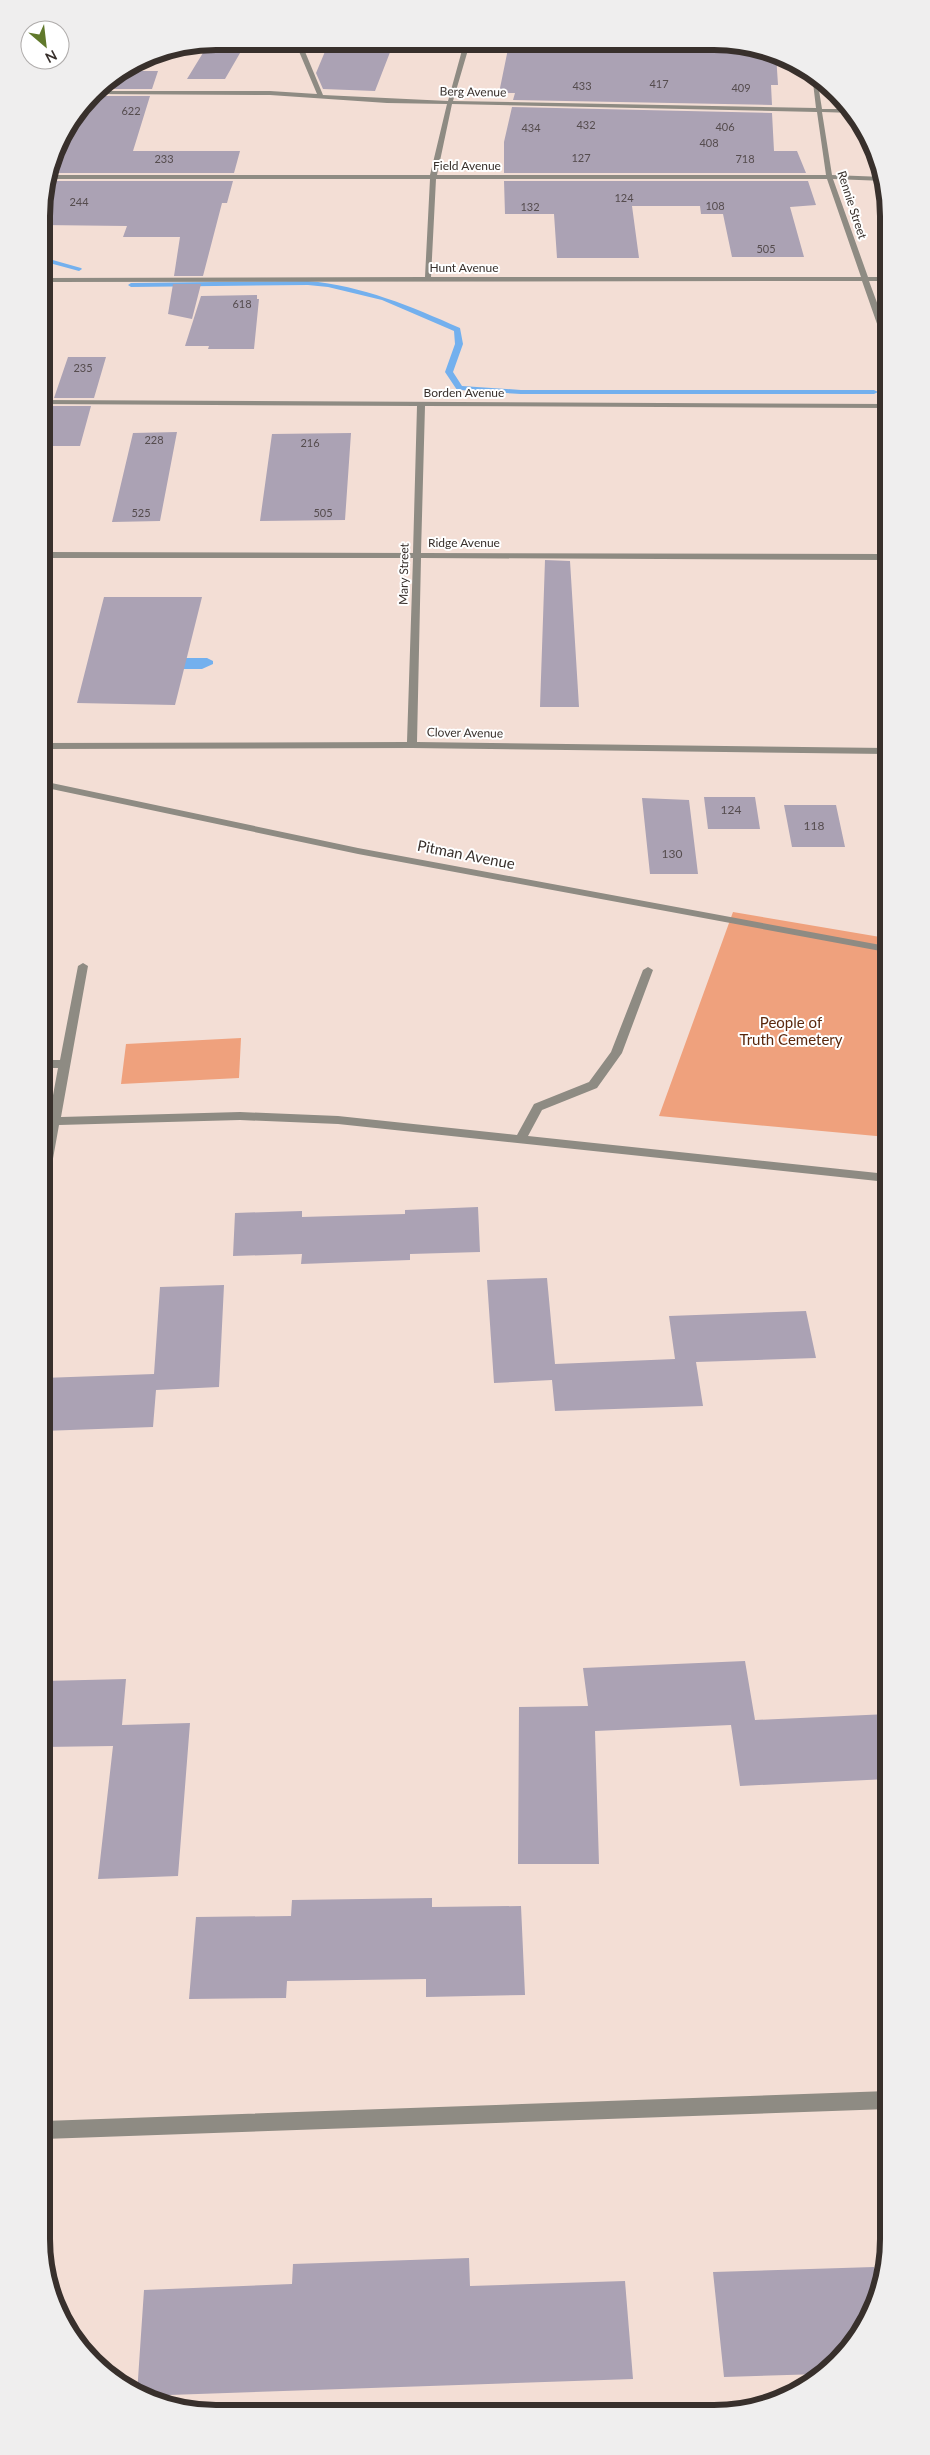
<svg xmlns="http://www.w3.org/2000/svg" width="930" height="2455" font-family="Lato,sans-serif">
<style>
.green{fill:#efa17d}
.water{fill:#73b0ee}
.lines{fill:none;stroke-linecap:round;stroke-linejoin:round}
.stream{fill:#73b0ee;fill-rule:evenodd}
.building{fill:#aba2b4}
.minor{fill:#8e8b83;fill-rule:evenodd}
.labels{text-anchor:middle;stroke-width:4;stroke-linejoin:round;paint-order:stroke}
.far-number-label{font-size:11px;fill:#554c4e}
.far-street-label{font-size:12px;fill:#38302c;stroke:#fff}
.number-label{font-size:12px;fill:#554c4e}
.street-label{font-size:15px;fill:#38302c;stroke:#fff}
.park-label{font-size:15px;fill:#5b280d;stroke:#fff}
.rim{fill:none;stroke:#38302c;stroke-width:6}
</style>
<rect width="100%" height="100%" fill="#f3ded5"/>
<path class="green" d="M 733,912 L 886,938 L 887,1137 L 659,1116 Z
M 241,1038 L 239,1078 L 121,1084 L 126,1044 Z"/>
<path class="water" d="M 181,658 L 207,658 L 213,661 L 213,664 L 202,669 L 180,669 Z"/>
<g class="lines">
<path class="stream" d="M 42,257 L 81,268 L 82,269 L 79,271 L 42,261 Z
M 308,281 C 363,286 410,306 460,328 L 463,344 L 453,372 L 462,386 L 521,390 L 874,390 L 878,392 L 874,394 L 521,394 L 460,390 L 457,390 L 445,372 L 455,344 L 454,331 L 382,300 L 328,287 L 308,285 L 131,287 L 128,285 L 131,283 Z"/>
</g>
<path class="building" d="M 216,41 L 247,41 L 225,79 L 187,79 L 209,43 Z
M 329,42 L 394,42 L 375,91 L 323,89 L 316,73 Z
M 509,44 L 584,46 L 584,44 L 657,44 L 657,46 L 759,48 L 776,54 L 778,85 L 771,85 L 772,105 L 513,100 L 515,93 L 499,93 Z
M 122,71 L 158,71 L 152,89 L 97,89 Z
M 92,96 L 150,96 L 133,151 L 240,151 L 234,173 L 50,173 L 59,138 Z
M 512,107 L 772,113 L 774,151 L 797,151 L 806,173 L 504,173 L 504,142 Z
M 48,180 L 49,181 L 233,181 L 227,203 L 222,203 L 203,276 L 174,276 L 180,237 L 123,237 L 127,226 L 42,225 L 42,204 Z
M 504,181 L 808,181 L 816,205 L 790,207 L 804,257 L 732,257 L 723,214 L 701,214 L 700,206 L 632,206 L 639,258 L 557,258 L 554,214 L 505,214 Z
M 173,284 L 201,284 L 192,319 L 168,314 Z
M 257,295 L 257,299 L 259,299 L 254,349 L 208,349 L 209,346 L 185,346 L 201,296 Z
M 68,357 L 106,357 L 94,398 L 54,398 Z
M 51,406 L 91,406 L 80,446 L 42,446 L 42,434 Z
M 177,432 L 160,521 L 112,522 L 133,433 Z
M 351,433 L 345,520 L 260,521 L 272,434 Z
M 545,560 L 570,561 L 579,707 L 540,707 Z
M 104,597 L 202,597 L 175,705 L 77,703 Z
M 704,797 L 755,797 L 760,829 L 708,829 Z
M 642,798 L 689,800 L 698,874 L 650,874 Z
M 784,805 L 836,805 L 845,847 L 792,847 Z
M 478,1207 L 480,1252 L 410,1254 L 410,1260 L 301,1264 L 302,1254 L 233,1256 L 235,1213 L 302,1211 L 302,1217 L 405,1214 L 405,1210 Z
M 547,1278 L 555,1364 L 675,1359 L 669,1316 L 806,1311 L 816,1358 L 696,1362 L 703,1406 L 555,1411 L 552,1380 L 494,1383 L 487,1280 Z
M 224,1285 L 219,1387 L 156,1390 L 153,1427 L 43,1431 L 43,1378 L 154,1374 L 160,1287 Z
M 745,1661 L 755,1720 L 888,1714 L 888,1779 L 740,1786 L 731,1725 L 595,1731 L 599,1864 L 518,1864 L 519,1707 L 588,1706 L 583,1668 Z
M 126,1679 L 122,1725 L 190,1723 L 178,1876 L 98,1879 L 113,1746 L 44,1747 L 44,1681 Z
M 432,1898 L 432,1907 L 521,1906 L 525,1995 L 426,1997 L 426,1979 L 287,1981 L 286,1998 L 189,1999 L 196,1917 L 291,1916 L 292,1900 Z
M 469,2258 L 470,2286 L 625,2281 L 633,2379 L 140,2396 L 137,2394 L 144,2290 L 292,2284 L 293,2264 Z
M 874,2267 L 879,2291 L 876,2306 L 846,2354 L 821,2374 L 724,2377 L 713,2272 Z"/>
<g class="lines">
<path class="minor" d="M 295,42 L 301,42 L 323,95 L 448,101 L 464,43 L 470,43 L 453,101 L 816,108 L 812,74 L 817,78 L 822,109 L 850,109 L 853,113 L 822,112 L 832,175 L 884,177 L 885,181 L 833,179 L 868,277 L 885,277 L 885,281 L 869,281 L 886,327 L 886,340 L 882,338 L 862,281 L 42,282 L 42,278 L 425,277 L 430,179 L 49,179 L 50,175 L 430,175 L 447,104 L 387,103 L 270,95 L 93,94 L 96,91 L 270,91 L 317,94 ZM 452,104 L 817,112 L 826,175 L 437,175 ZM 436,179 L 827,179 L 861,277 L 431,277 Z
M 42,400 L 886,404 L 886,408 L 425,406 L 421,553 L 886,554 L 886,560 L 421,558 L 417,742 L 886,748 L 886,754 L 412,748 L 42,749 L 42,743 L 407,742 L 413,558 L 42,558 L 42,552 L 413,553 L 417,406 L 42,404 Z
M 42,781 L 358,848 L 886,946 L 886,952 L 358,854 L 42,787 Z
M 83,963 L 88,966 L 61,1117 L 240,1112 L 338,1116 L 517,1135 L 534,1104 L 589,1082 L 611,1052 L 643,970 L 648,967 L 653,970 L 622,1053 L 597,1088 L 542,1110 L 528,1136 L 887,1174 L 887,1182 L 338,1124 L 240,1120 L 59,1125 L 49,1181 L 43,1185 L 43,1149 L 47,1125 L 43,1125 L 43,1117 L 49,1117 L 58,1068 L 43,1068 L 43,1060 L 60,1060 L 78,966 Z
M 888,2091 L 888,2109 L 44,2139 L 44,2121 Z"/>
</g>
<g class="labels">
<g class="far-number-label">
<text x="659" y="88">417</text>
<text x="582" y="90">433</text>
<text x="741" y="92">409</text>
<text x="131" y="115">622</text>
<text x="586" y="129">432</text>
<text x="725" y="131">406</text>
<text x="531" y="132">434</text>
<text x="709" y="147">408</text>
<text x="581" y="162">127</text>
<text x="164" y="163">233</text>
<text x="745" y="163">718</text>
<text x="624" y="202">124</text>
<text x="79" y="206">244</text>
<text x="715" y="210">108</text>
<text x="530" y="211">132</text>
<text x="766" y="253">505</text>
<text x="242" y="308">618</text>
<text x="83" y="372">235</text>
<text x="154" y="444">228</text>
<text x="310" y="447">216</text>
<text x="141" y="517">525</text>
<text x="323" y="517">505</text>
</g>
<g class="far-street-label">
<text transform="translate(473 92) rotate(1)" y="4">Berg Avenue</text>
<text x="467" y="170">Field Avenue</text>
<text transform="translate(852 205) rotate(72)" y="4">Rennie Street</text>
<text x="464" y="272">Hunt Avenue</text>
<text x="464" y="397">Borden Avenue</text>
<text x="464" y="547">Ridge Avenue</text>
<text transform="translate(404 574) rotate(-89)" y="4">Mary Street</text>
<text transform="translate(465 733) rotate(1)" y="4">Clover Avenue</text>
</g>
<g class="number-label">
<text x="731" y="814">124</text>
<text x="814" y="830">118</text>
<text x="672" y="858">130</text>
</g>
<g class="street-label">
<text transform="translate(466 855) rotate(11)" y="5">Pitman Avenue</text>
</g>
<g class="park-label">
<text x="791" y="1028">People of<tspan x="791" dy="17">Truth Cemetery</tspan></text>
</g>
</g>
<path d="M0 0H930V2455H0ZM216 50H714A166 166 0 0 1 880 216V2239A166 166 0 0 1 714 2405H216A166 166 0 0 1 50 2239V216A166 166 0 0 1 216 50Z" fill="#efeeee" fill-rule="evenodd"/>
<path class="rim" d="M216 50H714A166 166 0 0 1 880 216V2239A166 166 0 0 1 714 2405H216A166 166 0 0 1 50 2239V216A166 166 0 0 1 216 50Z"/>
<g transform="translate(45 45) rotate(152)"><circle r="24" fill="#ffffff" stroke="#afacab"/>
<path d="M0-4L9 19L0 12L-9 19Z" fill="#60792b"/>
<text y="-8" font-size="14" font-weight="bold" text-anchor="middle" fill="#38302c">N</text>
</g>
</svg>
